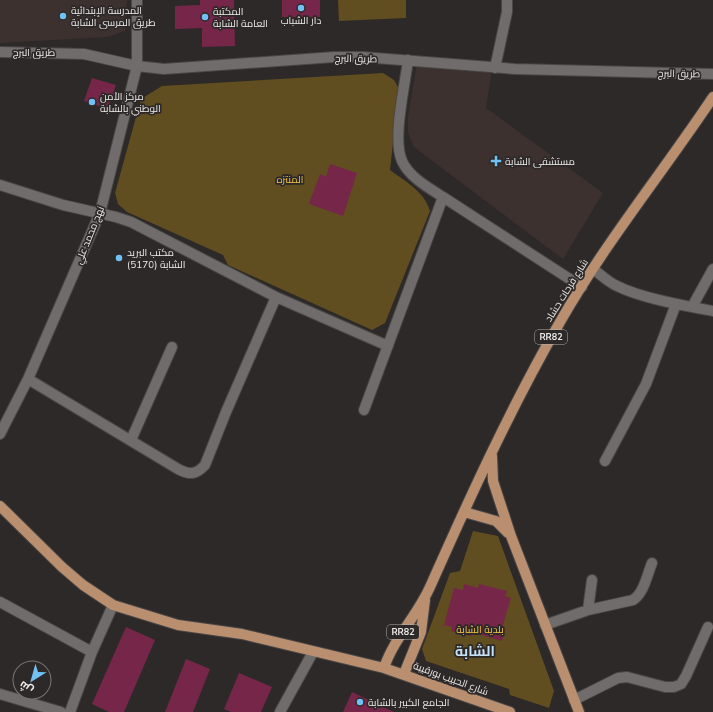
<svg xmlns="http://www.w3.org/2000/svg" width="713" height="712" font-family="'Nunito Sans',Cairo,sans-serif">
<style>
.built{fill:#3c312f}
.green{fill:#604d20}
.building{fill:#762648}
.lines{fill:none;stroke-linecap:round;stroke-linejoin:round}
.minor-casing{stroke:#494645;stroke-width:12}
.major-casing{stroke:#494645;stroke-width:12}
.minor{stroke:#706c6b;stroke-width:10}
.major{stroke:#ba8f70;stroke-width:10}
.poi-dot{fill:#71c1f5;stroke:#2d2928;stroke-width:1.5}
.labels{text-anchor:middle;stroke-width:3.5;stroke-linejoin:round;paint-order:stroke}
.shield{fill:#2d2928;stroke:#b3b1b0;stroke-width:1}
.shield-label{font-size:9px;font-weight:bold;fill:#edebea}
.poi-label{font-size:10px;fill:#edebea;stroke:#2d2928;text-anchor:start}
.street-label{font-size:10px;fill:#edebea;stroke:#2d2928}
.park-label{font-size:10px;fill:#f2c246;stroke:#2d2928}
.district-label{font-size:14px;font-weight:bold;fill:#c6e2f5;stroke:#2d2928}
</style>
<rect width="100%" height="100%" fill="#2d2928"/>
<path class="built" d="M 0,0 L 127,0 L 125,31 L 107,37 L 0,43 Z
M 418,57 L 493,63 L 486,108 L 603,193 L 563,259 L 414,147 L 408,133 L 408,117 Z"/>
<path class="green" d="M 338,0 L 406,0 L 406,18 L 339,21 Z
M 383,73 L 394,80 L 399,89 L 390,170 C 406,182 424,191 430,211 L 385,323 L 372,330 L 228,265 L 223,255 L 127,212 L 118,204 L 115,193 L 141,99 L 162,86 Z
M 473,531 L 498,536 L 554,691 L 549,708 L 510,695 L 509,689 L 426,661 L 422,649 L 450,573 L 460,571 Z"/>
<path class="building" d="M 200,0 L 234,0 L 235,46 L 202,47 L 202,28 L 175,29 L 175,6 L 200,5 Z
M 282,0 L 320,0 L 320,17 L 282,17 Z
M 92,78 L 116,85 L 108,109 L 84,101 Z
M 330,164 L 357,173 L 343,216 L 309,204 L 320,174 L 326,177 Z
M 464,584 L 478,588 L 479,584 L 507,591 L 505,596 L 511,598 L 502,628 L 505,629 L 502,641 L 475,633 L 471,636 L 451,631 L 452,627 L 444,625 L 454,588 L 463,590 Z
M 126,627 L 155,640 L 124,712 L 109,712 L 92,704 Z
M 186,659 L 210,669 L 193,712 L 165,712 Z
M 239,673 L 272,687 L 261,712 L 231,712 L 224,709 Z
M 352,692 L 394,712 L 343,712 Z"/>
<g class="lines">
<g class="minor-casing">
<path id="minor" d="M 0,52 L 84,54 L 137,66 L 164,69 L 334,57 L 363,57 L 515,69 L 713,74
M 408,60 C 405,86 392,139 402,161 C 409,177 429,188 443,197 L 582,287
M 495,68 L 507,12 L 507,0
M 0,185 L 63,205 L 116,217 L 131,222 L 276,297 L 388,346
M 593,269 C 600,274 607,281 615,285 C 640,298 685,306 713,311
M 692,307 L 713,269
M 28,379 L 178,469 C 189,475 196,475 205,465 L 226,412 L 276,297
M 364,410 L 443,197
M 0,434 L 28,379 L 100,213 L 137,66 L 137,0
M 131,440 L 172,347
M 605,461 L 646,384 L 676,304
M 0,602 L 92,652
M 588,610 L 592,580
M 545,625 L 588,610 L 633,600 C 644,593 647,575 652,563
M 0,694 L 61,712
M 574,700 L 618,678 L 627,677 L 665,687 L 674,687 L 681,684 L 686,676 L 708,627
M 70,712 L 92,652 L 113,605
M 280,712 L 313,652"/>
</g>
<g class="major-casing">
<path id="major" d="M 492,456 L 493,481 L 511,536 L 579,712
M 0,506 L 62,567 L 83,585 L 113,605 L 178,625 L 242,634 L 384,668 L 510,712
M 464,512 L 496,521 L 508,533
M 384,668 C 394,638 417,616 430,587 C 470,497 511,407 560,322 C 605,243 663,172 713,97
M 404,674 L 421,632 L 425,600"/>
</g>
<use href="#minor" class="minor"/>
<use href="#major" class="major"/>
</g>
<g class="poi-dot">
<circle cx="301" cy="8" r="4"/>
<circle cx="63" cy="16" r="4"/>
<circle cx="205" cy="17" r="4"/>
<circle cx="92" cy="102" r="4"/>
<path d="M494 155h4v4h4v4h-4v4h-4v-4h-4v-4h4z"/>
<circle cx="119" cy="258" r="4"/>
<circle cx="360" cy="702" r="4"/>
</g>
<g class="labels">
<g class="shield">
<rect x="535" y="330" width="32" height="14" rx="3"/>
<rect x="387" y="625" width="32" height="14" rx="3"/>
</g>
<g class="shield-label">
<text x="551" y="340">RR82</text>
<text x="403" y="635">RR82</text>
</g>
<g class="poi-label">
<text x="71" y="14">المدرسة الإبتدائية<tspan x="71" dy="12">طريق المرسى الشابة</tspan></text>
<text x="213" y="15">المكتبة<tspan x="213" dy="12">العامة الشابة</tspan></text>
<text x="301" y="24" text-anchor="middle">دار الشباب</text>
<text x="100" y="100">مركز الأمن<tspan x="100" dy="12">الوطني بالشابة</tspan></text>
<text x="505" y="165">مستشفى الشابة</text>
<text x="127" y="256">مكتب البريد<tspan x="127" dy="12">الشابة (5170)</tspan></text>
<text x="368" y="706">الجامع الكبير بالشابة</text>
</g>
<g class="street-label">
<text x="34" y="56">طريق البرج</text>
<text transform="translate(356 58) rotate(1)" y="4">طريق البرج</text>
<text transform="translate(679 73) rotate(1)" y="4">طريق البرج</text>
<text transform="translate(89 235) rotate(-68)" y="4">نهج محمد علي</text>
<text transform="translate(566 290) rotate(-58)" y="4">شارع فرحات حشاد</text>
<text transform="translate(451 678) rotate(20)" y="4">شارع الحبيب بورقيبة</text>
</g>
<g class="park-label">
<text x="290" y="183">المنتزه</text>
<text x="480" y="633">بلدية الشابة</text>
</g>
<g class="district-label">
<text x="475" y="656">الشابة</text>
</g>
</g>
<g transform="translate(32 680) rotate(217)"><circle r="19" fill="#2d2928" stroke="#7a7776"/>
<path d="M0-3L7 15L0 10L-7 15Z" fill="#71c1f5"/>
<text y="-6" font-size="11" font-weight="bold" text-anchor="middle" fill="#edebea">ش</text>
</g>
</svg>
